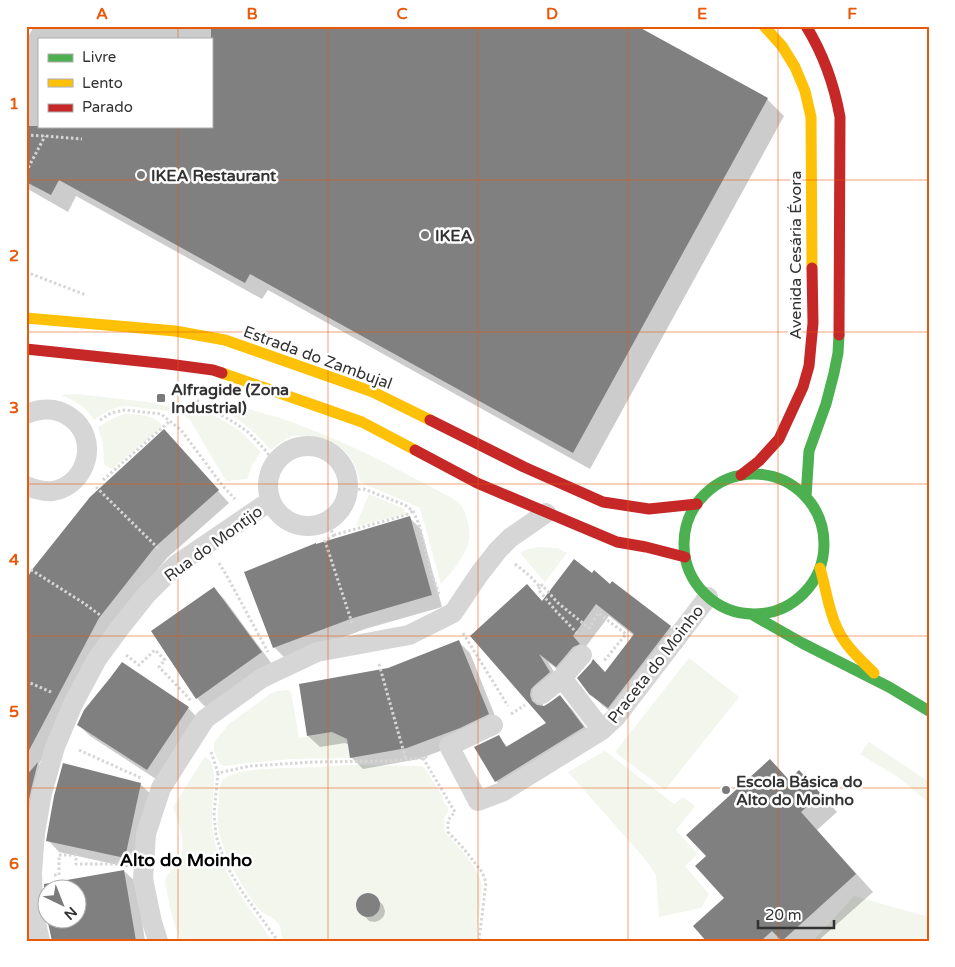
<svg xmlns="http://www.w3.org/2000/svg" width="955" height="967" font-family="'Varela Round',sans-serif">
<style>
.green{fill:#f2f6ed;fill-rule:evenodd}
.shadow{fill:#0003;fill-rule:evenodd}
.building{fill:#808080;fill-rule:evenodd}
.lines{fill:none;stroke-linecap:round;stroke-linejoin:round}
.path{stroke:#d6d6d6;stroke-width:3;stroke-dasharray:2.5 2.5;stroke-linecap:butt}
.street{stroke:#d6d6d6;stroke-width:20}
.fast{stroke:#4caf50;stroke-width:11}
.slow{stroke:#ffc107;stroke-width:11}
.jam{stroke:#c62828;stroke-width:11}
.grid{fill:none;stroke:#e8590c;stroke-width:1;stroke-opacity:0.55}
.poi-dot{fill:#7a7a7a;stroke:#fff;stroke-width:2}
.labels{text-anchor:middle;stroke-width:5;stroke-linejoin:round;paint-order:stroke}
.poi-label{font-size:16px;font-weight:bold;fill:#323232;stroke:#fff;text-anchor:start}
.street-label{font-size:16px;fill:#323232;stroke:#fff}
.neighbourhood-label{font-size:18px;font-weight:bold;fill:#000;stroke:#fff}
.neatline{fill:none;stroke:#e8590c;stroke-width:2}
.grid-label{font-size:16px;text-anchor:middle;font-weight:bold;fill:#e8590c}
</style>
<rect width="100%" height="100%" fill="#fff"/>
<path class="green" d="M 77,394 L 147,402 L 213,415 L 226,422 L 240,431 L 261,452 L 252,465 L 247,479 L 226,481 L 190,420 L 184,415 L 178,412 L 127,406 C 114,407 105,412 94,420 C 86,407 75,400 60,395 Z
M 210,400 C 220,402 230,405 240,407 C 315,424 384,462 452,498 C 453,499 458,502 459,503 C 467,511 472,534 468,545 C 462,560 451,573 441,584 L 420,508 L 360,482 C 358,464 345,447 329,440 C 324,438 318,438 313,437 C 306,436 297,435 290,437 C 283,440 277,444 271,450 C 251,428 236,415 209,404 L 208,401 Z
M 125,414 C 137,415 153,414 161,424 L 161,428 L 113,468 L 110,468 L 105,465 L 104,462 L 103,443 L 98,427 L 116,417 Z
M 369,494 L 403,508 L 406,514 L 358,526 L 357,523 Z
M 539,547 L 557,548 L 567,553 L 545,582 L 520,553 L 528,549 Z
M 689,658 L 739,697 L 665,790 L 615,752 Z
M 288,690 L 291,692 L 299,738 L 345,730 L 350,758 L 292,759 L 248,763 L 224,766 L 220,764 L 214,751 L 214,743 L 216,740 L 229,724 L 270,694 L 277,691 Z
M 869,742 L 929,782 L 929,803 L 898,777 L 860,754 Z
M 605,751 L 674,804 L 683,797 L 695,806 L 676,830 L 698,854 L 685,866 L 709,894 L 701,908 L 659,917 L 656,875 L 645,859 L 568,772 Z
M 206,757 C 207,758 210,760 211,762 C 218,775 210,810 212,827 C 217,870 249,905 272,941 L 181,941 C 174,925 170,909 167,893 C 167,889 165,885 165,881 C 166,874 174,869 178,863 C 188,848 179,822 173,807 L 204,758 Z
M 350,765 L 417,766 L 424,767 L 443,797 L 443,801 L 448,808 L 448,811 L 444,819 L 445,832 C 458,848 479,865 482,887 L 476,941 L 284,941 C 280,935 282,929 278,923 C 273,916 263,915 257,907 C 242,887 221,851 218,825 C 217,817 218,807 219,799 C 219,789 219,780 229,776 C 242,769 270,769 285,768 C 307,768 328,766 350,765 ZM 367,892 C 375,894 383,900 379,909 C 371,930 339,902 367,892 Z
M 854,896 L 929,917 L 929,933 L 925,941 L 813,941 Z"/>
<path class="shadow" d="M 34,26 L 634,26 L 767,99 L 784,116 L 590,469 L 268,290 L 262,299 L 76,196 L 68,212 L 26,188 L 26,41 ZM 39,39 L 211,39 L 211,126 L 39,126 Z
M 164,431 L 229,503 L 167,558 L 110,630 L 39,764 L 49,775 L 36,941 L 26,941 L 26,584 Z
M 410,518 L 421,529 L 442,607 L 365,629 L 286,659 L 274,647 Z
M 593,575 L 611,585 L 670,627 L 682,640 L 621,720 L 603,706 L 590,693 L 634,636 L 609,616 L 584,649 L 569,679 L 548,662 L 562,685 L 543,702 L 543,707 L 544,707 L 560,697 L 572,709 L 595,740 L 509,794 L 496,781 L 498,737 L 508,747 L 547,723 L 472,636 L 527,586 L 543,602 Z
M 214,588 L 225,600 L 272,664 L 208,710 L 197,698 Z
M 459,642 L 470,653 L 499,726 L 472,739 L 419,759 L 363,769 L 351,757 L 349,745 L 345,743 L 320,747 L 308,736 L 388,670 Z
M 122,664 L 188,708 L 200,720 L 159,781 L 90,736 L 79,725 Z
M 790,781 L 816,789 L 837,812 L 817,830 L 873,892 L 818,941 L 708,941 L 726,898 Z
M 140,784 L 152,795 L 136,869 L 59,852 L 48,840 Z
M 124,871 L 136,882 L 145,941 L 52,941 L 49,920 L 78,920 L 78,890 L 45,885 Z
M 368,894 L 373,895 L 383,905 L 385,911 L 384,916 L 380,920 L 375,922 L 369,921 L 359,910 L 357,905 L 358,899 L 362,896 Z"/>
<path class="building" d="M 211,26 L 637,26 L 768,98 L 573,453 L 250,274 L 245,283 L 59,180 L 51,195 L 26,182 L 26,126 L 211,126 Z
M 164,429 L 219,490 L 155,547 L 99,618 L 26,756 L 26,581 L 31,571 L 90,497 Z
M 410,516 L 432,595 L 353,618 L 273,648 L 244,572 L 316,543 L 316,544 Z
M 574,559 L 592,573 L 594,570 L 610,584 L 612,581 L 671,626 L 608,708 L 589,694 L 577,678 L 591,663 L 593,659 L 605,672 L 634,634 L 596,604 L 573,636 L 580,644 L 573,647 L 556,667 L 539,654 L 550,672 L 535,685 L 531,689 L 530,695 L 532,701 L 537,705 L 544,706 L 549,703 L 560,695 L 584,727 L 495,782 L 474,747 L 499,735 L 506,747 L 546,723 L 470,636 L 527,584 L 542,601 Z
M 214,587 L 262,652 L 196,699 L 151,631 Z
M 459,640 L 489,714 L 460,728 L 407,748 L 350,758 L 347,739 L 332,732 L 307,736 L 299,684 L 388,668 Z
M 122,662 L 189,707 L 147,770 L 77,725 L 84,710 L 110,678 Z
M 770,759 L 789,780 L 799,770 L 821,794 L 801,812 L 856,874 L 782,941 L 772,931 L 761,941 L 706,941 L 693,926 L 724,898 L 695,866 L 706,856 L 686,835 Z
M 38,762 L 31,790 L 26,814 L 26,776 Z
M 63,763 L 141,783 L 125,858 L 46,841 L 54,796 Z
M 124,870 L 136,941 L 52,941 L 45,909 L 44,884 ZM 48,890 L 78,890 L 78,920 L 48,920 Z
M356 905a12 12 0 1 1 24 0a12 12 0 1 1-24 0Z"/>
<g class="lines">
<path class="path" d="M 26,135 L 45,136 L 82,139
M 26,172 L 45,136
M 26,272 L 86,295
M 197,400 L 203,408 L 214,411 L 235,423 L 248,432 L 266,451 L 275,464
M 100,420 L 111,413 L 125,410 L 161,414 L 181,430 L 222,485 L 235,499
M 103,480 L 170,421
M 96,487 L 159,549
M 348,490 L 364,489 L 405,505 L 413,511 L 419,524 L 431,572 L 439,594
M 326,522 L 334,535 L 406,515 L 413,511
M 334,535 L 325,541 L 352,623
M 219,563 L 228,578 L 268,652
M 515,564 L 530,576 L 540,587 L 542,585 L 558,603 L 589,628 L 598,613 L 626,634 L 604,661
M 26,568 L 33,571 L 82,602 L 100,615
M 540,587 L 538,589 L 555,610 L 577,633
M 463,633 L 508,706
M 126,655 L 139,665 L 155,650 L 165,660 L 159,667 L 185,694 L 191,701
M 379,664 L 406,760
M 26,681 L 53,693
M 511,714 L 525,705
M 79,750 L 141,778
M 211,752 L 218,773 L 250,766 L 313,762 L 386,761 L 423,758 L 429,756
M 423,758 L 455,812 L 448,820 L 448,832 L 464,849 L 482,872 L 486,882 L 479,941
M 218,773 L 214,813 L 216,836 L 226,865 L 243,893 L 278,941
M 54,875 L 59,875 L 59,855 L 76,855 L 76,864 L 121,864"/>
<path class="street" d="M 26,414 C 41,408 56,407 70,417 C 100,437 88,485 53,491 C 44,492 34,489 26,486
M268 486a40 40 0 1 1 80 0a40 40 0 1 1-80 0Z
M 562,678 L 582,655
M 542,694 L 562,678 L 602,730
M 493,725 L 449,746 L 478,801 L 502,792 L 602,730 L 616,717 L 708,597
M 40,941 L 33,910 L 32,872 L 35,833 L 42,793 L 55,747 L 73,704 L 97,659 L 119,629 L 146,595 L 176,565 L 270,501
M 158,941 L 152,922 L 143,879 L 146,834 L 161,788 L 205,719 L 262,678 L 317,652 L 409,635 L 453,613 L 480,573 L 498,550 L 510,538 L 546,513"/>
<path class="fast" d="M684 544a70 70 0 1 1 140 0a70 70 0 1 1-140 0Z
M 806,497 L 809,451 L 826,404 L 834,373 L 838,353 L 839,335
M 751,614 L 802,643 L 889,687 L 929,711"/>
<path class="slow" d="M 764,26 L 782,46 L 795,67 L 805,91 L 811,117 L 812,268
M 26,318 L 175,331 L 225,340 L 373,392 L 430,420
M 222,373 L 362,422 L 415,450
M 820,568 C 826,588 828,609 837,628 C 845,646 860,659 874,673"/>
<path class="jam" d="M 806,26 C 824,55 834,84 840,117 L 839,335
M 26,349 L 168,364 L 213,370 L 222,373
M 430,420 L 524,467 L 603,502 L 649,509 L 697,504
M 415,450 L 477,483 L 617,542 L 646,547 L 685,557
M 741,475 L 759,461 L 779,439 L 803,387 L 809,366 L 813,323 L 812,268"/>
</g>
<path class="grid" d="M 178,26 L 178,39M 328,26 L 328,941M 478,26 L 478,941M 628,26 L 628,941M 778,26 L 778,941M 178,126 L 178,941M 26,180 L 929,180M 26,332 L 929,332M 26,484 L 929,484M 26,636 L 929,636M 26,788 L 929,788"/>
<g class="poi-dot">
<circle cx="141" cy="175" r="5"/>
<circle cx="425" cy="235" r="5"/>
<rect x="156" y="393" width="10" height="10" rx="2.5"/>
<circle cx="726" cy="790" r="5"/>
</g>
<g class="labels">
<g class="poi-label">
<text x="151" y="181">IKEA Restaurant</text>
<text x="435" y="241">IKEA</text>
<text x="171" y="395">Alfragide (Zona<tspan x="171" dy="18">Industrial)</tspan></text>
<text x="736" y="787">Escola Básica do<tspan x="736" dy="18">Alto do Moinho</tspan></text>
</g>
<g class="street-label">
<text transform="translate(795 255) rotate(-90)" y="6">Avenida Cesária Évora</text>
<text transform="translate(318 357) rotate(20)" y="6">Estrada do Zambujal</text>
<text transform="translate(213 543) rotate(-36)" y="6">Rua do Montijo</text>
<text transform="translate(655 664) rotate(-52)" y="6">Praceta do Moinho</text>
</g>
<g class="neighbourhood-label">
<text x="186" y="866">Alto do Moinho</text>
</g>
</g>
<rect width="955" height="967" fill="none" stroke="#ffffff" stroke-width="55"/>
<rect x="38" y="38" width="175" height="90" fill="#ffffff" stroke="#adadad"/>
<rect x="48" y="54" width="25" height="8" fill="#4caf50" stroke="#adadad"/>
<text x="82" y="62" font-size="15" fill="#323232">Livre</text>
<rect x="48" y="79" width="25" height="8" fill="#ffc107" stroke="#adadad"/>
<text x="82" y="88" font-size="15" fill="#323232">Lento</text>
<rect x="48" y="104" width="25" height="8" fill="#c62828" stroke="#adadad"/>
<text x="82" y="112" font-size="15" fill="#323232">Parado</text>
<g transform="translate(62 904) rotate(137)"><circle r="24" fill="#ffffff" stroke="#adadad"/>
<path d="M0-4L9 19L0 12L-9 19Z" fill="#7a7a7a"/>
<text y="-8" font-size="14" font-weight="bold" text-anchor="middle" fill="#323232">N</text>
</g>
<path d="M758 920v8h76v-8" fill="none" stroke="#323232" stroke-width="2.5"/>
<text x="765" y="920" font-size="15" fill="#323232" stroke="#ffffff" stroke-width="4" paint-order="stroke">20 m</text>
<rect x="28" y="28" width="900" height="912" class="neatline"/>
<g class="grid-label">
<text x="102" y="19">A</text>
<text x="252" y="19">B</text>
<text x="402" y="19">C</text>
<text x="552" y="19">D</text>
<text x="702" y="19">E</text>
<text x="852" y="19">F</text>
<text x="14" y="109">1</text>
<text x="14" y="261">2</text>
<text x="14" y="413">3</text>
<text x="14" y="565">4</text>
<text x="14" y="717">5</text>
<text x="14" y="869">6</text>
</g>
</svg>
